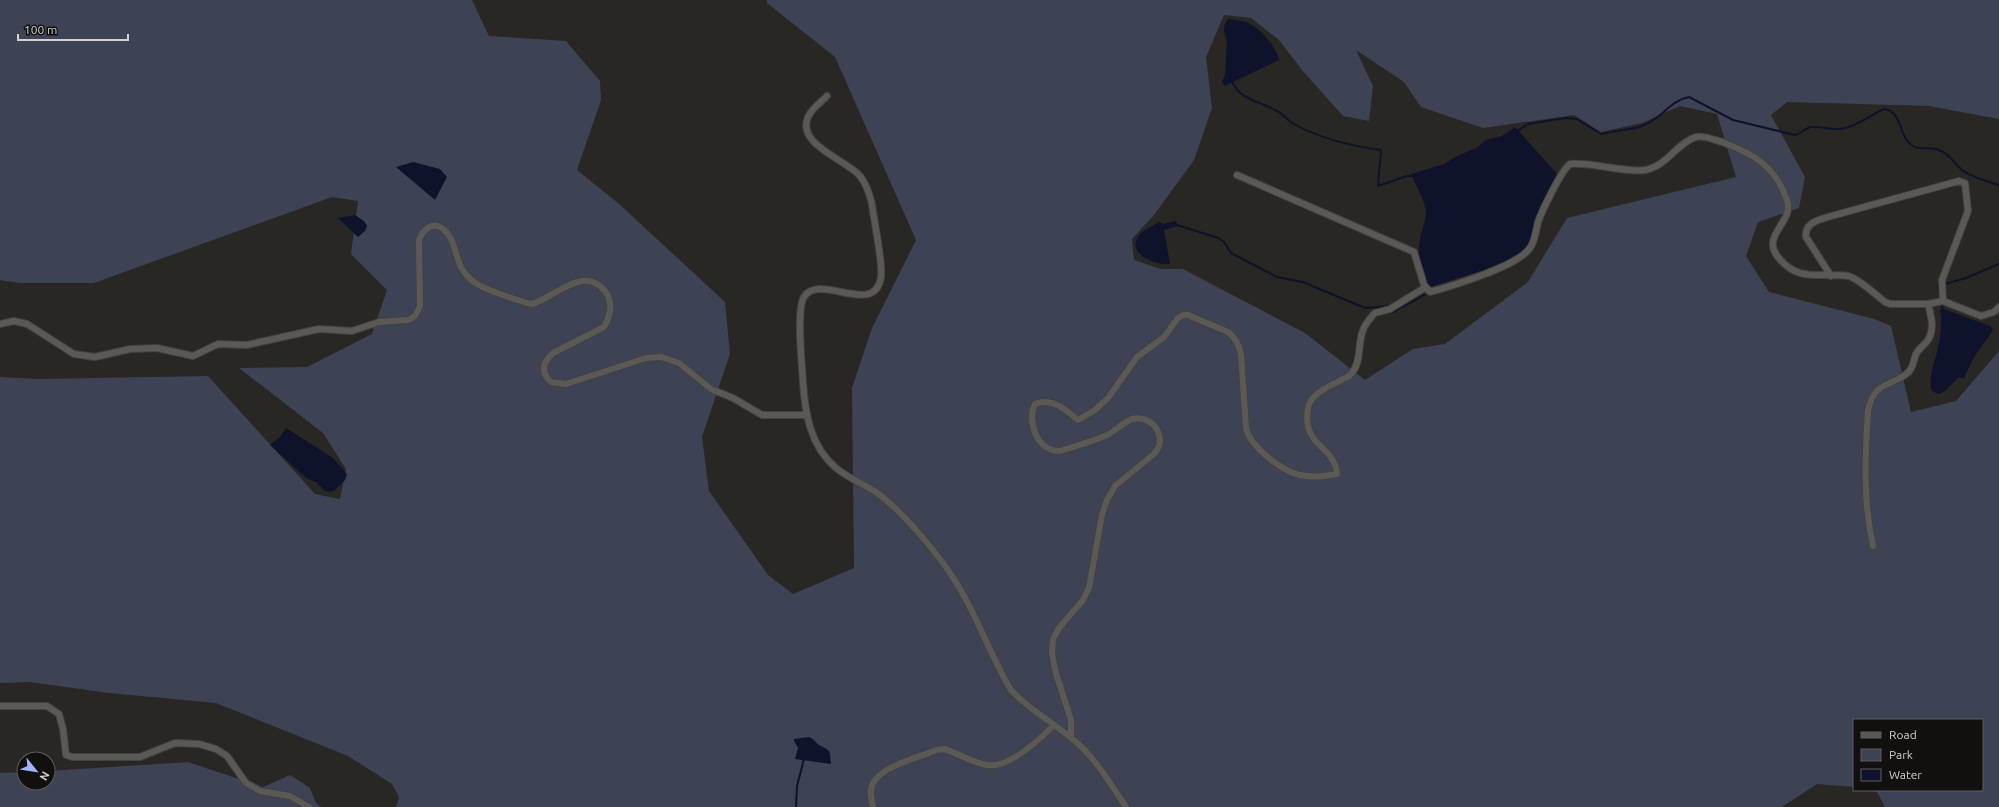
<svg xmlns="http://www.w3.org/2000/svg" width="1999" height="807" font-family="Ubuntu,sans-serif">
<style>
.green{fill:#3d4255;fill-rule:evenodd}
.water{fill:#0f122b}
.lines{fill:none;stroke-linecap:round;stroke-linejoin:round}
.stream{stroke:#0f122b;stroke-width:2}
.street-casing{stroke:#434240;stroke-width:8}
.street{stroke:#5a5955;stroke-width:6}
</style>
<rect width="100%" height="100%" fill="#292724"/>
<path class="green" d="M 0,0 L 472,0 L 489,36 L 566,41 L 600,81 L 601,100 L 577,170 L 618,203 L 725,302 L 730,354 L 702,437 L 709,491 L 768,575 L 793,594 L 854,568 L 852,388 L 872,328 L 916,240 L 835,57 L 767,3 L 767,0 L 1999,0 L 1999,119 L 1929,106 L 1787,102 L 1771,115 L 1805,177 L 1799,208 L 1758,222 L 1746,256 L 1769,292 L 1874,319 L 1891,326 L 1911,412 L 1956,401 L 1999,351 L 1999,807 L 1885,807 L 1876,790 L 1982,790 L 1982,720 L 1854,720 L 1854,787 L 1817,784 L 1782,807 L 396,807 L 399,797 L 392,784 L 348,756 L 216,703 L 109,693 L 30,682 L 0,683 L 0,377 L 38,379 L 208,376 L 315,494 L 340,499 L 346,469 L 323,433 L 239,368 L 307,367 L 372,334 L 387,290 L 351,254 L 358,201 L 332,197 L 94,283 L 20,283 L 0,280 ZM 1224,15 L 1251,18 L 1279,40 L 1302,70 L 1343,116 L 1369,121 L 1373,86 L 1356,50 L 1404,82 L 1421,107 L 1483,128 L 1574,115 L 1601,132 L 1642,123 L 1680,106 L 1717,114 L 1736,177 L 1567,218 L 1528,282 L 1445,344 L 1413,349 L 1365,380 L 1305,333 L 1183,269 L 1161,269 L 1134,260 L 1132,239 L 1154,215 L 1194,160 L 1212,108 L 1206,57 Z
M 188,762 L 263,787 L 290,775 L 310,788 L 316,803 L 321,807 L 0,807 L 0,773 L 24,772 L 24,783 L 48,783 L 48,771 Z"/>
<path class="water" d="M 1228,19 C 1235,20 1244,20 1250,24 C 1261,29 1277,48 1279,60 L 1225,86 L 1223,85 L 1222,81 L 1225,76 L 1227,40 C 1223,34 1223,24 1228,19 Z
M 1515,127 L 1559,176 L 1536,220 L 1530,242 L 1526,250 L 1503,264 L 1430,287 C 1418,275 1417,250 1421,234 C 1423,226 1427,217 1426,209 C 1423,198 1416,185 1411,174 L 1444,164 L 1455,157 L 1476,148 L 1486,140 L 1502,136 Z
M 413,162 L 440,169 L 447,177 L 435,200 L 396,167 Z
M 355,215 L 364,221 L 367,226 L 365,231 L 358,237 L 338,218 Z
M 1176,221 L 1178,226 L 1164,230 L 1170,264 C 1156,266 1127,254 1138,237 C 1142,230 1153,226 1159,222 L 1163,224 Z
M 1944,309 L 1990,326 L 1993,330 L 1973,359 L 1964,378 L 1958,378 L 1945,391 L 1938,394 L 1932,391 C 1928,380 1933,366 1936,356 C 1940,341 1943,324 1940,310 Z
M 286,428 L 333,458 L 347,474 L 345,480 L 334,491 L 329,492 L 324,490 L 316,482 L 306,478 L 270,445 L 281,436 Z
M 809,737 C 814,739 816,743 819,745 C 831,751 830,750 831,764 L 795,759 L 798,748 L 794,741 L 794,739 Z"/>
<g class="lines">
<path class="stream" d="M 1231,80 C 1241,101 1257,100 1275,110 C 1282,113 1286,119 1292,123 C 1319,138 1350,146 1381,150 L 1378,186 L 1407,176 L 1413,176
M 1517,131 L 1528,124 L 1565,118 L 1577,119 L 1601,134 C 1615,130 1631,131 1644,125 C 1661,119 1671,100 1689,97 L 1733,120 L 1795,135 C 1801,134 1805,128 1811,127 C 1820,126 1830,130 1839,129 C 1854,128 1871,115 1884,109 C 1903,111 1898,137 1913,146 C 1921,151 1931,146 1939,150 C 1950,154 1954,163 1962,170 C 1973,178 1986,181 1999,185
M 1177,225 L 1218,238 L 1224,242 L 1231,253 L 1277,277 L 1303,282 L 1365,308 L 1391,306
M 1940,293 L 1938,286 L 1966,278 L 1999,264
M 1942,306 L 1943,311
M 1393,312 L 1424,295
M 796,807 L 797,786 L 804,759"/>
<g class="street-casing">
<path id="street" d="M 827,96 C 821,102 811,109 808,117 C 796,145 847,160 860,176 C 867,185 872,200 873,211 C 875,227 883,263 881,277 C 875,318 820,272 804,297 C 796,310 802,365 803,382 C 805,413 810,446 836,468 C 849,479 867,485 880,495 C 903,513 933,548 950,573 C 967,598 980,628 993,656 C 999,667 1004,680 1011,690 C 1028,709 1051,721 1070,737 C 1094,755 1110,783 1126,807
M 1237,175 L 1414,252 L 1424,285 L 1430,292 C 1452,286 1518,266 1530,248 C 1535,241 1536,231 1538,222 C 1542,211 1562,169 1570,164 C 1595,162 1623,173 1645,170 C 1666,167 1678,142 1696,137 C 1704,135 1714,140 1722,142 C 1754,154 1775,166 1787,200 C 1795,222 1760,235 1778,257 C 1798,283 1821,272 1848,276 C 1858,278 1876,295 1885,302 L 1890,304 L 1928,304 L 1943,301 L 1981,316 L 1994,312 L 1999,307
M 1831,276 L 1806,237 C 1804,221 1823,219 1835,215 L 1959,181 L 1965,183 L 1968,211 L 1942,280 L 1943,301
M 0,324 L 14,321 L 27,324 L 74,354 L 95,357 L 130,349 L 157,348 L 193,356 L 218,344 L 247,345 L 319,329 L 352,331 L 379,322 L 409,320 L 415,316 L 420,306 L 419,240 C 423,230 432,221 442,228 C 455,237 455,257 462,269 C 466,275 472,281 477,284 C 487,290 521,302 532,304 C 556,297 586,262 607,294 C 613,304 610,317 604,327 L 553,353 C 543,362 540,372 551,382 L 566,384 L 646,358 L 661,357 L 679,363 L 711,389 L 733,398 L 762,415 L 806,415
M 1873,546 C 1863,501 1865,456 1868,411 C 1874,383 1885,388 1905,375 C 1913,370 1913,362 1916,354 C 1919,348 1925,345 1928,340 C 1935,328 1931,316 1928,304
M 0,706 L 47,706 L 59,714 L 63,729 L 66,755 L 72,757 L 140,757 L 175,743 L 199,744 L 216,749 L 227,756 L 246,783 L 260,791 L 290,796 L 309,807
M 1071,737 L 1071,720 L 1055,670 L 1052,653 L 1053,639 L 1059,628 L 1083,600 L 1089,588 L 1102,515 L 1107,500 L 1115,486 L 1154,454 C 1159,448 1162,440 1158,432 C 1156,427 1152,423 1148,421 C 1130,412 1121,428 1107,435 C 1092,442 1075,446 1060,451 C 1038,452 1026,422 1035,404 C 1051,397 1065,409 1078,420 L 1095,410 L 1108,398 L 1137,357 L 1164,337 L 1178,318 L 1183,315 L 1188,315 L 1228,332 C 1236,338 1239,345 1241,354 L 1246,428 C 1250,446 1281,471 1300,475 C 1312,478 1324,476 1337,474 C 1335,450 1312,447 1308,426 C 1303,396 1319,392 1341,380 C 1344,378 1349,377 1351,374 C 1361,363 1358,347 1362,333 C 1364,326 1370,318 1375,313 L 1390,309 L 1426,287
M 873,807 C 871,799 869,790 873,783 C 882,766 919,757 937,750 L 944,749 C 958,753 972,763 987,765 C 1008,769 1040,739 1054,725"/>
</g>
<use href="#street" class="street"/>
</g>
<rect x="1853" y="719" width="130" height="72" fill="#11100f" stroke="#5f5e5c"/>
<rect x="1861" y="732" width="20" height="6" fill="#5a5955" stroke="#5f5e5c"/>
<text x="1889" y="739" font-size="12" fill="#d3d2d0">Road</text>
<rect x="1861" y="749" width="20" height="12" fill="#3d4255" stroke="#5f5e5c"/>
<text x="1889" y="759" font-size="12" fill="#d3d2d0">Park</text>
<rect x="1861" y="769" width="20" height="12" fill="#0f122b" stroke="#5f5e5c"/>
<text x="1889" y="779" font-size="12" fill="#d3d2d0">Water</text>
<g transform="translate(36 771) rotate(120)"><circle r="19" fill="#11100f" stroke="#5f5e5c"/>
<path d="M0-3L7 15L0 10L-7 15Z" fill="#a2b2fd"/>
<text y="-6" font-size="11" font-weight="bold" text-anchor="middle" fill="#d3d2d0">N</text>
</g>
<path d="M18 34v6h110v-6" fill="none" stroke="#d3d2d0" stroke-width="2"/>
<text x="24" y="34" font-size="12" fill="#d3d2d0" stroke="#11100f" stroke-width="3" paint-order="stroke">100 m</text>
</svg>
